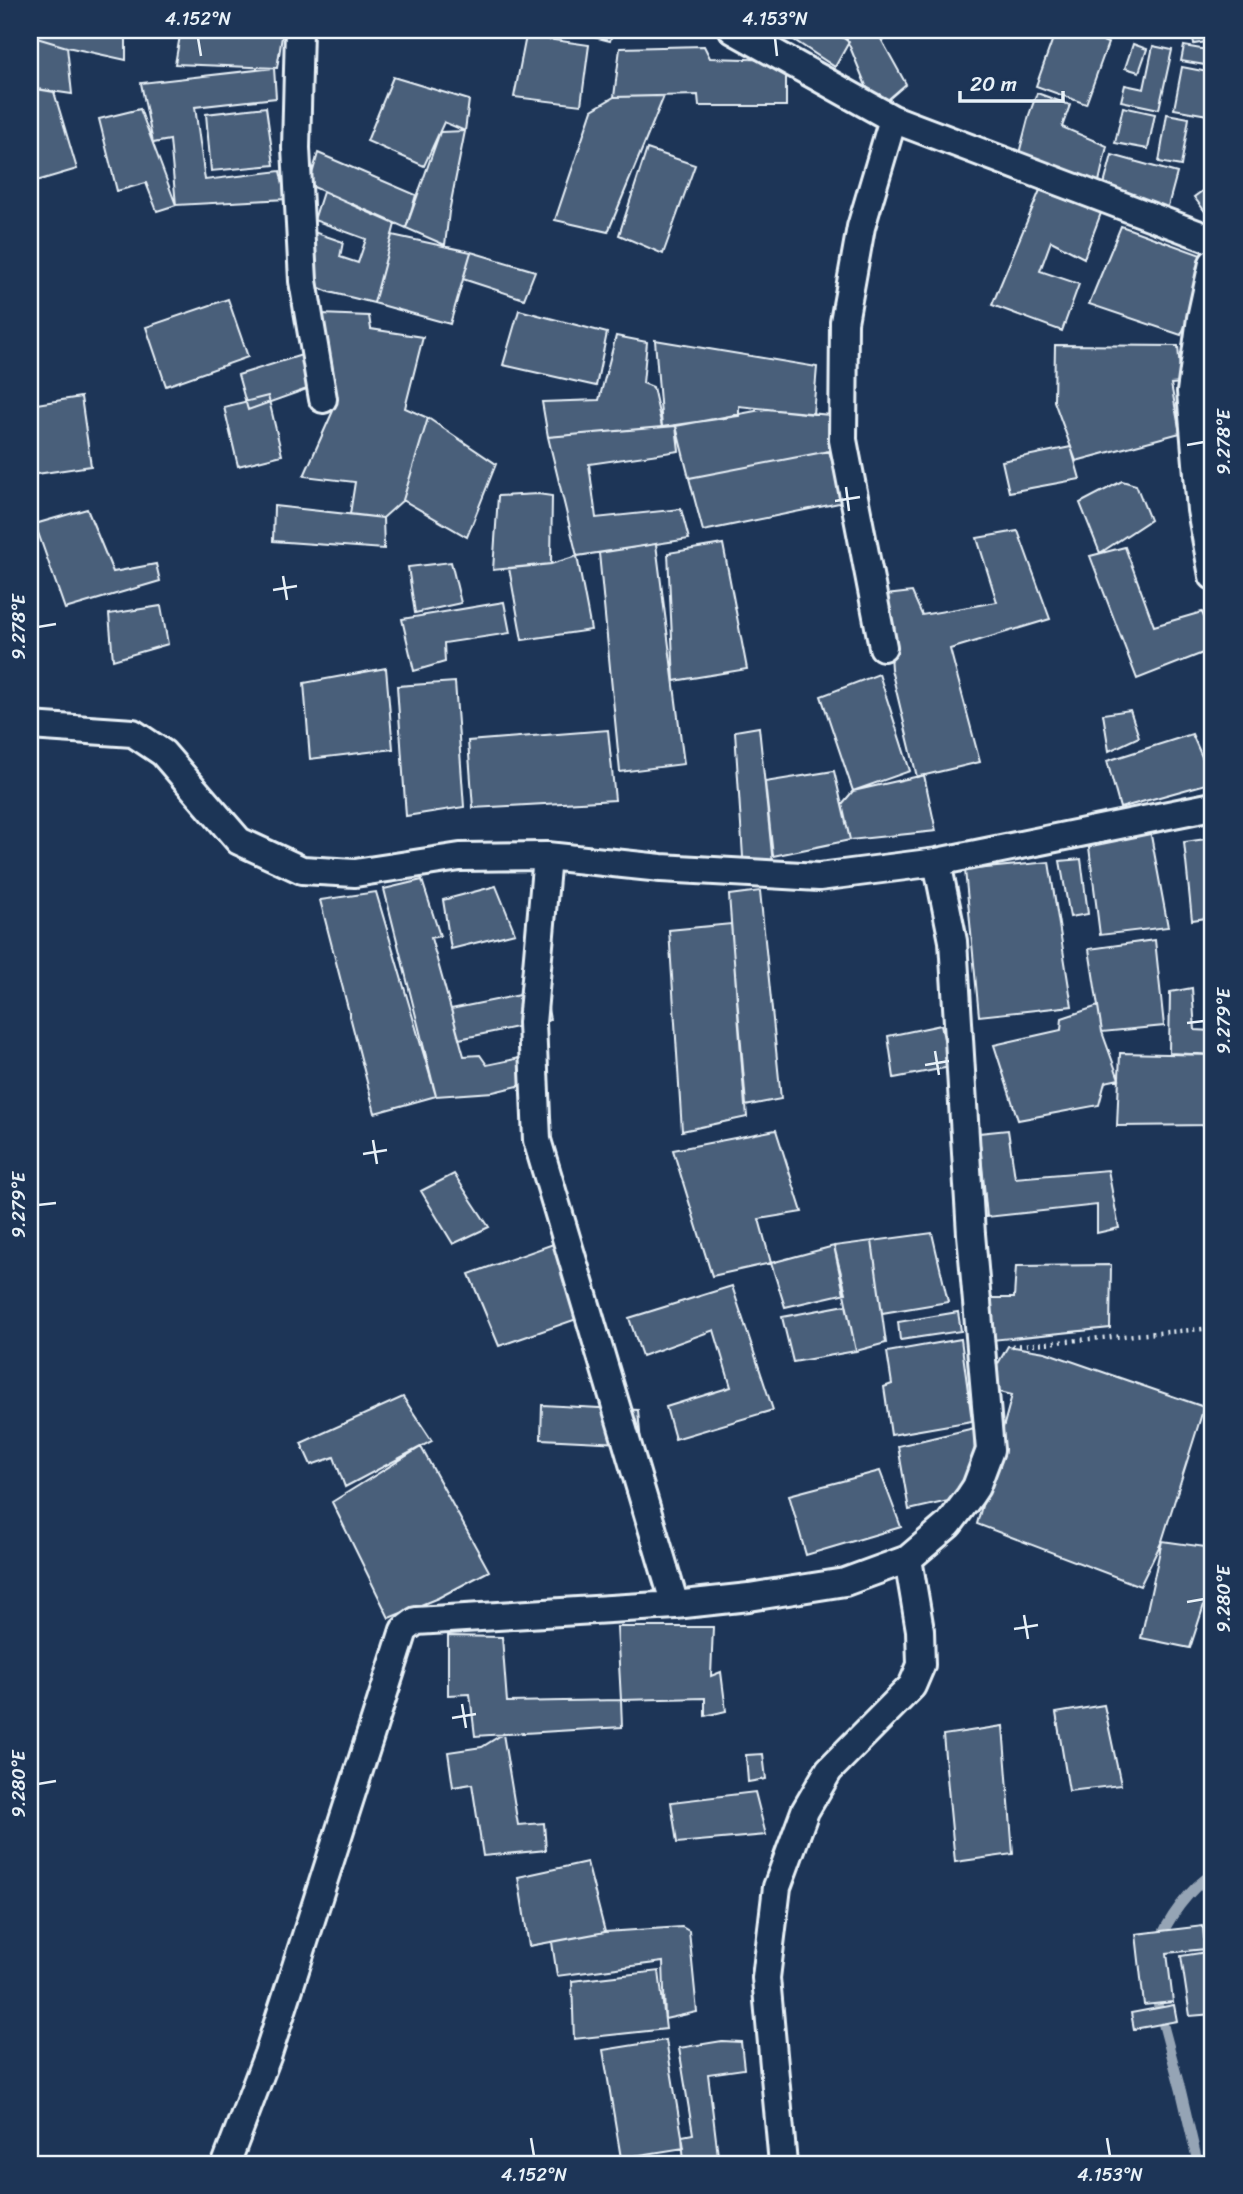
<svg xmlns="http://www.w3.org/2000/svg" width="1243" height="2194" font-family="Sriracha,sans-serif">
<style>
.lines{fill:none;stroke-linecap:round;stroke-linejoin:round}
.stream{stroke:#95a4b5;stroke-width:10}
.building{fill:#495e7a;stroke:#e8f1f8;stroke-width:2}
.street-casing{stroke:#e8f1f8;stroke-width:32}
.path{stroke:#e8f1f8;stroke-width:4.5;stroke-dasharray:2 5;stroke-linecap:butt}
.street{stroke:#1d3557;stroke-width:26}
.ticks{fill:none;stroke:#e8f1f8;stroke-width:2.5}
.neatline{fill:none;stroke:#e8f1f8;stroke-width:2.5}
.ticks-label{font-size:18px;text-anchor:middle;fill:#e8f1f8}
</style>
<rect width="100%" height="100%" fill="#1d3557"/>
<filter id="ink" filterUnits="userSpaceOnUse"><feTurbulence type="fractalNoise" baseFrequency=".0143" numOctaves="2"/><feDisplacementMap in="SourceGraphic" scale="14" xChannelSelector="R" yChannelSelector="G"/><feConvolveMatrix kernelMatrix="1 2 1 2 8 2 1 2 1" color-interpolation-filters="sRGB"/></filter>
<g filter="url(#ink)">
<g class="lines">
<path class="stream" d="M 1158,1945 C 1166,1921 1191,1886 1213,1874
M 1154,1990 L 1181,2091 L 1198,2164"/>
</g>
<path class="building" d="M 30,30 L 118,30 L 126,33 L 126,60 L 67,47 L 30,36 Z
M 181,30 L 283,30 L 277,68 L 175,64 Z
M 566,30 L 613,30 L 610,41 Z
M 779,30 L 832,30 L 849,42 L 835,67 Z
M 843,30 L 876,30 L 906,84 L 876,110 Z
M 1056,30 L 1072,30 L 1108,43 L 1086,104 L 1036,86 Z
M 1105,30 L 1124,30 L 1125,37 L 1106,38 Z
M 1191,30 L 1213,30 L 1213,41 L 1194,44 Z
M 30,36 L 67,47 L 72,94 L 30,88 Z
M 526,36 L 589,45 L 581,105 L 514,97 Z
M 1133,44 L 1147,49 L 1139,72 L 1125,68 Z
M 704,46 L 710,58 L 786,60 L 786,106 L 699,106 L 698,95 L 614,97 L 620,48 Z
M 1153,46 L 1172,50 L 1159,109 L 1121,101 L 1125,85 L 1144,89 Z
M 1184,46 L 1213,51 L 1211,66 L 1181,61 Z
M 1182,67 L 1213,73 L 1213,116 L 1174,109 Z
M 274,68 L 276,98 L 195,107 L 205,180 L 280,171 L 286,199 L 176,205 L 170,140 L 153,143 L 141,83 Z
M 393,77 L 469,100 L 465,131 L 444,122 L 424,166 L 367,141 Z
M 30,88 L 54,92 L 77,169 L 30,183 Z
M 1037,93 L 1070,105 L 1062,127 L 1107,146 L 1096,195 L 1016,165 L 1029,115 Z
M 664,96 L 608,232 L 555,220 L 592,110 L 614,97 Z
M 266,107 L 274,165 L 211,171 L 206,114 Z
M 1123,107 L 1155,114 L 1148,149 L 1115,143 Z
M 140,109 L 176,205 L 157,211 L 146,183 L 117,191 L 99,119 Z
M 1167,114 L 1189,118 L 1181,166 L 1159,162 Z
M 465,131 L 449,212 L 445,245 L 406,228 L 440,132 Z
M 647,149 L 695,165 L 663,254 L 619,235 Z
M 318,153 L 416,195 L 406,228 L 309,185 Z
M 1112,155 L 1177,173 L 1167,210 L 1102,192 Z
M 1213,183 L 1213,215 L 1210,218 L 1194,197 Z
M 1040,190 L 1101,213 L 1084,258 L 1051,241 L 1040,271 L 1079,284 L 1062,331 L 992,305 Z
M 323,192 L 395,224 L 374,303 L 329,292 L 303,281 L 311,231 L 343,242 L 340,257 L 358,263 L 366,239 L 314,220 Z
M 1121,226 L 1201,255 L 1212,267 L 1181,335 L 1089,304 Z
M 392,235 L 471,252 L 450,324 L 374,303 Z
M 471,252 L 535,271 L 524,299 L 463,279 Z
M 228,299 L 248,357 L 166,386 L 146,327 Z
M 519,310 L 607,333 L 596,386 L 503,365 Z
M 321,314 L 369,316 L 371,329 L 423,337 L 405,408 L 428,418 L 403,500 L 383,518 L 350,514 L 355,482 L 304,476 L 336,404 Z
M 616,336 L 647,342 L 643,383 L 653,387 L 662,427 L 548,437 L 542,402 L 599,400 Z
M 655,340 L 817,367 L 813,414 L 739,406 L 739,416 L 662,427 Z
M 1055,345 L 1178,346 L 1181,383 L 1171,384 L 1180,433 L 1076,461 L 1054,401 Z
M 305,354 L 321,384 L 248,410 L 238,375 Z
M 1213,361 L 1213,425 L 1202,423 Z
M 268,396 L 282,455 L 238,466 L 224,407 Z
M 81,397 L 91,466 L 30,475 L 30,405 Z
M 766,409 L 830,415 L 829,451 L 689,478 L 676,426 Z
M 428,418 L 496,464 L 467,537 L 403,500 Z
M 676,426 L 679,451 L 589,464 L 596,518 L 681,509 L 689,539 L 577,556 L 548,437 Z
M 1071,447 L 1080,479 L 1009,492 L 1002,461 Z
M 829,451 L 844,502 L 703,531 L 689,478 Z
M 1122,481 L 1136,485 L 1150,520 L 1100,553 L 1080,503 Z
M 538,494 L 552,496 L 551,564 L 493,570 L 498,496 Z
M 274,506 L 383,518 L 384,549 L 273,541 Z
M 87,509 L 113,572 L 156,564 L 160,581 L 65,609 L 35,524 Z
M 1018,531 L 1050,619 L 950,649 L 980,762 L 917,777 L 891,669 L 886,595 L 912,592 L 922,615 L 997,602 L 977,538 Z
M 656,544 L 684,764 L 620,772 L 599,553 Z
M 723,544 L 747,669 L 674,681 L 668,553 Z
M 1125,547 L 1154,626 L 1202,612 L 1213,639 L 1213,649 L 1137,679 L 1090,556 Z
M 577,556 L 591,630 L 522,640 L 509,568 L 551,564 Z
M 451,562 L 461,603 L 415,613 L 408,567 Z
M 504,602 L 510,633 L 444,643 L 445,662 L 414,671 L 402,619 Z
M 161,606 L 168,644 L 113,660 L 109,614 Z
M 386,668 L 393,749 L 310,759 L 304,683 Z
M 879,674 L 910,771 L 853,791 L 821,696 Z
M 455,682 L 464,807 L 406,816 L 397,686 Z
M 1130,710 L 1139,737 L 1109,751 L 1103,714 Z
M 759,727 L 773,864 L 744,873 L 735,731 Z
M 608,730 L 615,800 L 473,808 L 468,741 Z
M 1192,734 L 1213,782 L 1120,808 L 1107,761 Z
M 834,771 L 850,840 L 773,856 L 765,782 Z
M 924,775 L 936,831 L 850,840 L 842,804 L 853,791 Z
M 1150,830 L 1168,927 L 1100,935 L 1087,831 Z
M 1213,838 L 1213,917 L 1192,920 L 1184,842 Z
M 1081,859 L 1088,914 L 1070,917 L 1060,861 Z
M 1049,862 L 1072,1006 L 979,1016 L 965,870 Z
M 422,880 L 440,936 L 431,938 L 464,1056 L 480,1055 L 487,1065 L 534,1055 L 548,1079 L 493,1092 L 436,1096 L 384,889 Z
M 496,886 L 515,933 L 451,949 L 443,900 Z
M 760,891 L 781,1099 L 745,1106 L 729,895 Z
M 376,892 L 436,1096 L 375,1113 L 320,900 Z
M 731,924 L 747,1117 L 682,1131 L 669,930 Z
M 1155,940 L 1164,1026 L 1102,1032 L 1089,949 Z
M 1192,988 L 1195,1030 L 1213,1031 L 1213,1055 L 1169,1053 L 1170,992 Z
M 545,990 L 550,1020 L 459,1039 L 451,1009 Z
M 1098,1006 L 1102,1032 L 1119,1079 L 1105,1082 L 1099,1105 L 1018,1120 L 994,1045 L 1061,1030 L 1062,1018 Z
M 941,1025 L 950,1067 L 894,1078 L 888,1036 Z
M 1120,1053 L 1213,1055 L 1213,1125 L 1117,1126 Z
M 776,1130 L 802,1212 L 759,1219 L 771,1263 L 712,1276 L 673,1150 Z
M 1008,1130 L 1015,1178 L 1108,1170 L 1119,1228 L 1097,1233 L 1097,1205 L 987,1217 L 979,1133 Z
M 454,1174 L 489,1227 L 453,1244 L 421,1191 Z
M 932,1233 L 948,1302 L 882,1313 L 872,1241 Z
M 573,1237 L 600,1311 L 499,1346 L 469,1274 Z
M 872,1241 L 886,1343 L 856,1351 L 834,1246 Z
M 834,1246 L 846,1293 L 785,1307 L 771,1263 Z
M 1111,1265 L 1110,1328 L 992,1340 L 989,1298 L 1014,1298 L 1016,1266 Z
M 732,1286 L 773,1410 L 675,1439 L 666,1407 L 731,1387 L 714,1330 L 642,1356 L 629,1318 Z
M 846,1305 L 856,1351 L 793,1362 L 782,1317 Z
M 958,1312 L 961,1331 L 900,1340 L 898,1322 Z
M 961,1339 L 972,1421 L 891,1435 L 884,1387 L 892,1384 L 887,1352 Z
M 1008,1346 L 1045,1352 L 1204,1407 L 1162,1541 L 1140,1586 L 977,1524 L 1012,1395 L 984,1388 Z
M 403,1397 L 432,1441 L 345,1487 L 334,1457 L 311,1465 L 301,1443 Z
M 542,1405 L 638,1410 L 641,1444 L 541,1439 Z
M 974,1428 L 975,1456 L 970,1496 L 909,1510 L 898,1446 Z
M 421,1447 L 489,1571 L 438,1598 L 389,1618 L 332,1502 Z
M 880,1471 L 901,1527 L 806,1555 L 789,1495 Z
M 1162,1541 L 1213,1548 L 1213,1577 L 1190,1648 L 1141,1638 Z
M 617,1627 L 713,1627 L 711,1676 L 721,1672 L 726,1711 L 705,1716 L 705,1698 L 621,1700 Z
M 448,1636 L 502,1637 L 507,1702 L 621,1700 L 622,1727 L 475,1736 L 470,1694 L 448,1695 Z
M 1104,1705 L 1121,1785 L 1069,1791 L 1056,1713 Z
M 1003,1726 L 1013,1854 L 955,1862 L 943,1735 Z
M 503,1734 L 518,1825 L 544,1823 L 546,1850 L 483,1856 L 472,1784 L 453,1787 L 448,1752 L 482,1747 Z
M 763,1754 L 766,1779 L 748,1782 L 746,1755 Z
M 755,1792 L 766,1835 L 677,1843 L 671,1802 Z
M 587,1862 L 605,1932 L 529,1946 L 518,1877 Z
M 1203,1926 L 1205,1949 L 1167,1953 L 1173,2002 L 1144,2005 L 1136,1934 Z
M 682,1927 L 689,1931 L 697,2012 L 665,2019 L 663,1962 L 557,1976 L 552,1942 L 605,1932 Z
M 1213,1951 L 1213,2014 L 1190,2016 L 1181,1956 Z
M 659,1971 L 666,2029 L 574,2039 L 572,1981 Z
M 1174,2005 L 1177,2021 L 1134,2029 L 1131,2013 Z
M 666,2040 L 684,2148 L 621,2158 L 603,2050 Z
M 722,2041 L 741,2042 L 744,2069 L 708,2074 L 719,2164 L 684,2164 L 682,2136 L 693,2134 L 679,2048 Z"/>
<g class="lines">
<g class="street-casing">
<path id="street" d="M 299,30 L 296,148 L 303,281 L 323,399
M 733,30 L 893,119 L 1213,240
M 1213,263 L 1201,318 L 1191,392 L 1201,510 L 1213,576
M 883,647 L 843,440 L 844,322 L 861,227 L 893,119
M 30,726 L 133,733 L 163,753 L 239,841 L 302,870 L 355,873 L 460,857 L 547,856 L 661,868 L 819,877 L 937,862
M 547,856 L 532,1023 L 537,1140 L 675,1605
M 226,2164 L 268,2054 L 404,1630 L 416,1621 L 675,1605 L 749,1597 L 845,1582 L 908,1559 L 949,1524 L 970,1496 L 976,1487 L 990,1450 L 971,1234 L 953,941 L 937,862 L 1213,806
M 783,2164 L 766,1978 L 777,1887 L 805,1811 L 829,1770 L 912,1686 L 921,1665 L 920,1630 L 908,1559"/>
</g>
<path class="path" d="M 1012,1346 L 1213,1328"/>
<use href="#street" class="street"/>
</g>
</g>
<path class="ticks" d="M 198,38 L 201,56M 775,38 L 777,56M 1187,445 L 1204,442M 846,487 L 849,511M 835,501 L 860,497M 283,576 L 287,600M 273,590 L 297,586M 38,627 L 56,624M 1187,1023 L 1204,1021M 935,1051 L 939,1075M 925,1065 L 949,1061M 373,1140 L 377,1164M 363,1154 L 387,1150M 38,1205 L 56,1203M 1187,1602 L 1204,1599M 1024,1615 L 1028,1639M 1014,1629 L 1038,1625M 462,1704 L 466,1728M 452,1718 L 476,1714M 38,1784 L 56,1781M 531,2138 L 534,2156M 1107,2138 L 1110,2156"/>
<rect width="1243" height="2194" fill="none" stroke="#1d3557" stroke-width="77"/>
<path d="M960 91v10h103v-10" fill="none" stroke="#e8f1f8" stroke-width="3.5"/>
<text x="970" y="91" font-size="21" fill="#e8f1f8" stroke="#1d3557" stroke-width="5" paint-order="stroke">20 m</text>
<rect x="38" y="38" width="1166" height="2118" class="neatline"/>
<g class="ticks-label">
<text x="198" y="25">4.152°N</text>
<text x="775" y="25">4.153°N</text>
<text transform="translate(1224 442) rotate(-90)" y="6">9.278°E</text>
<text transform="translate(19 627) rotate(-90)" y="6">9.278°E</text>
<text transform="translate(1224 1021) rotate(-90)" y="6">9.279°E</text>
<text transform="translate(19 1205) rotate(-90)" y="6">9.279°E</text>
<text transform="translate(1224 1599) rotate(-90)" y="6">9.280°E</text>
<text transform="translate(19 1784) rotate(-90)" y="6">9.280°E</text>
<text x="534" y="2181">4.152°N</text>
<text x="1110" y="2181">4.153°N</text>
</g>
</svg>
